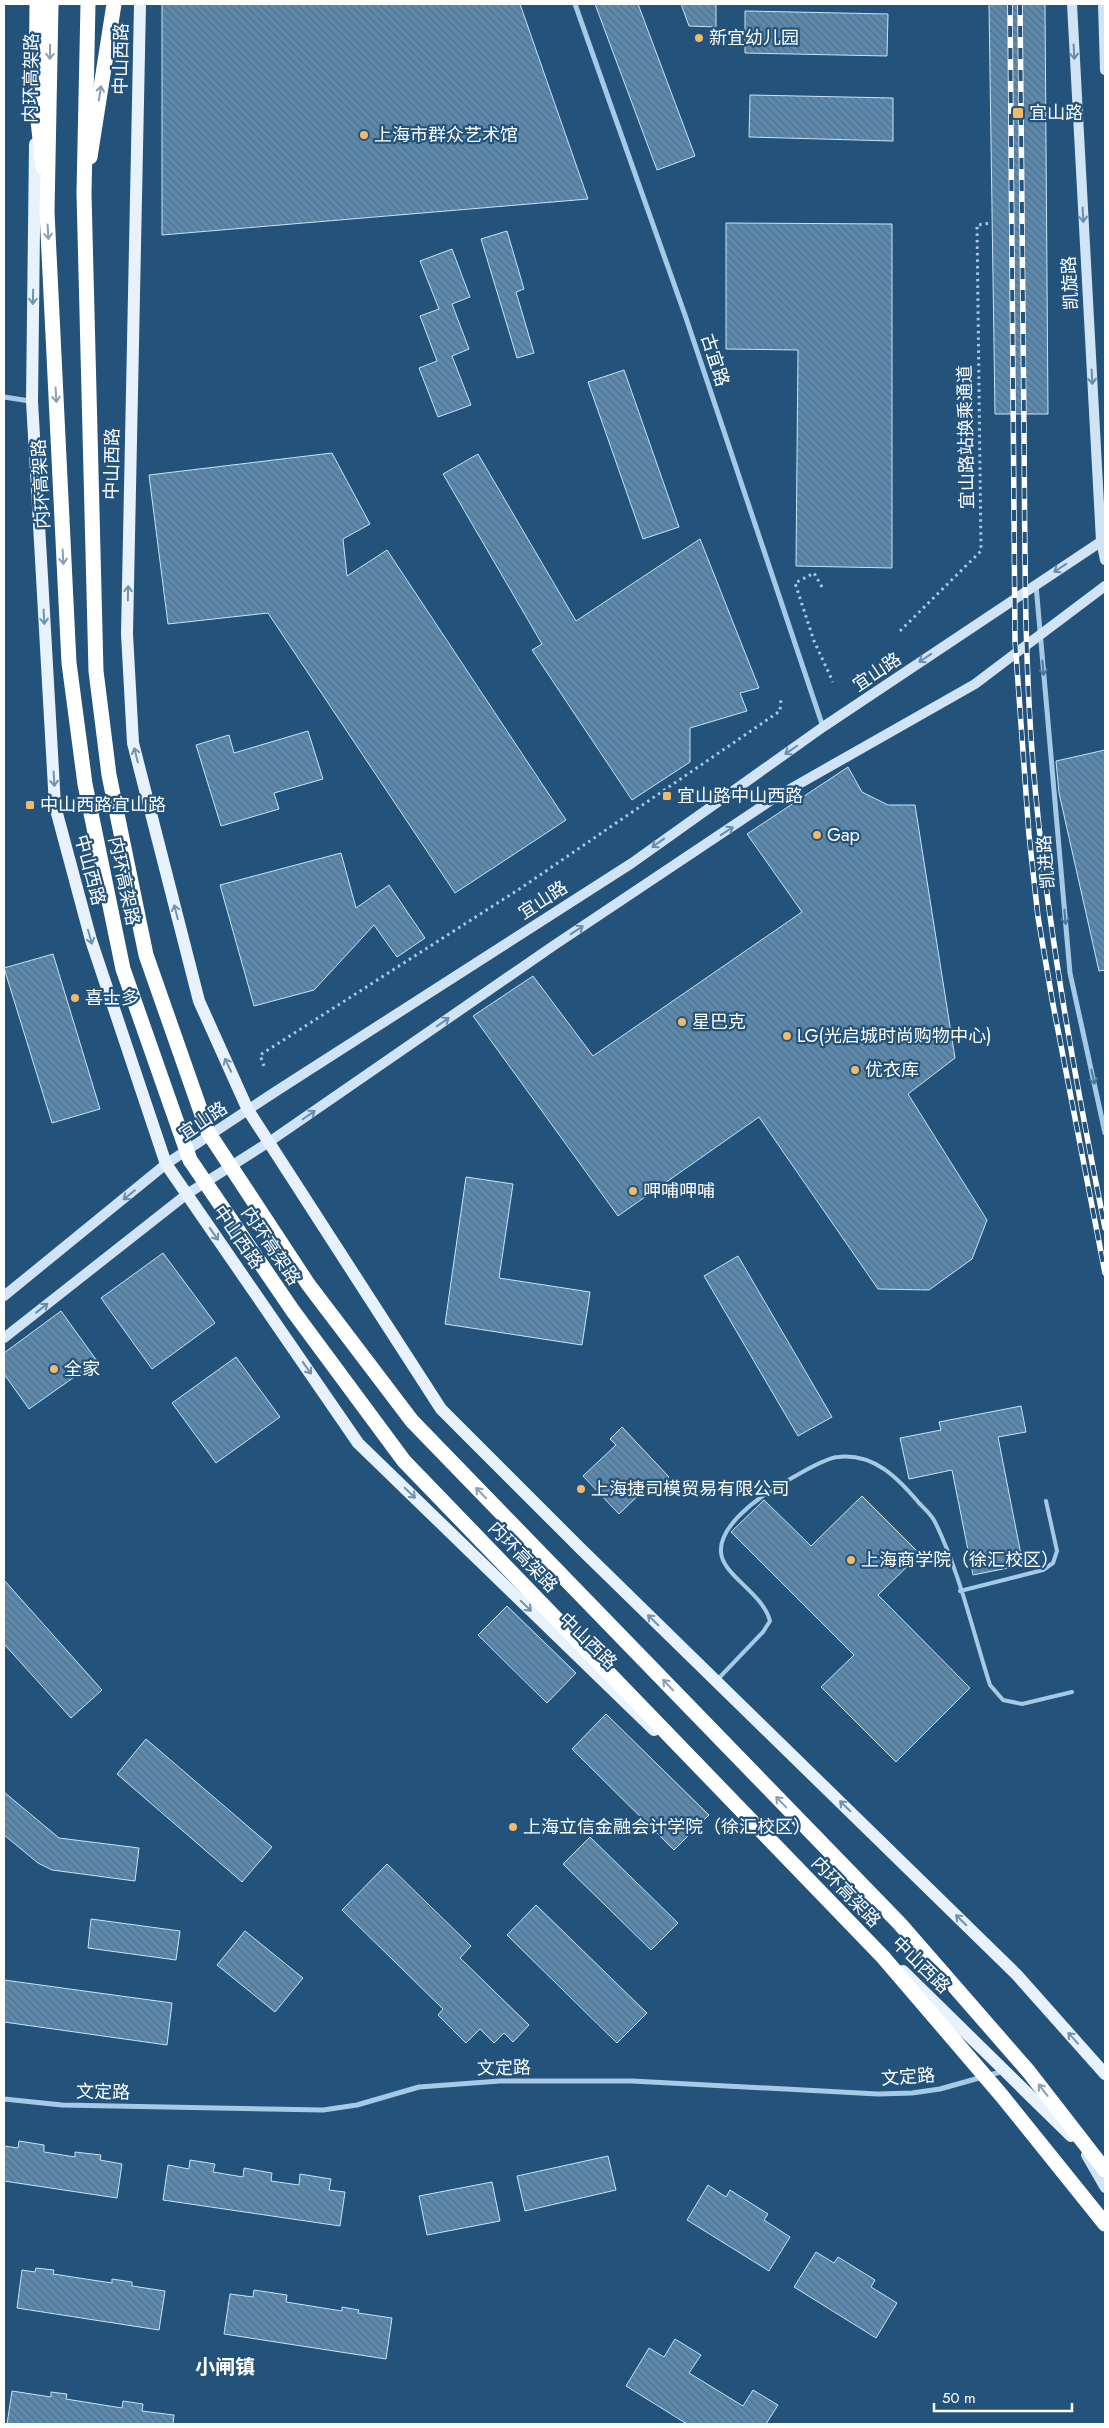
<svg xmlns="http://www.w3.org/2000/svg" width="1109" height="2428" font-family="Jost,'Noto Sans SC',sans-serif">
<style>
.building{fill:url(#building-back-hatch);stroke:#c9e2f4}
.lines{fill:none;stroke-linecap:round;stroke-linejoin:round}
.path{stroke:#a6cae5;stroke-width:3;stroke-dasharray:2.5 4;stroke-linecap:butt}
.lane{stroke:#a6cae5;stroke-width:4}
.street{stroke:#a6cae5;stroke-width:5}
.secondary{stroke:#d0e4f5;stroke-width:10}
.primary{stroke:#e7f2fd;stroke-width:12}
.highway{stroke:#fff;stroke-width:15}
.rail-casing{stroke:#fff;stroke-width:5.5}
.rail{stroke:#23537b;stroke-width:4;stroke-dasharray:11;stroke-linecap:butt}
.highway-bridge{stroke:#fff;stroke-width:15}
.oneway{stroke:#86a0b6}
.oneway2{stroke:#688dac}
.oneway3{stroke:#7193af}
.oneway4{stroke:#4a779b}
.poi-dot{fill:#f0ba6a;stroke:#23537b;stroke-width:2}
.labels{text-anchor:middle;stroke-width:4.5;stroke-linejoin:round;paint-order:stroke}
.poi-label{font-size:18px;fill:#fff;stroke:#23537b;text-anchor:start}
.street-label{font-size:18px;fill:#fff;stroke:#23537b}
.quarter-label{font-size:20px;font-weight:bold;fill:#fff;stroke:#23537b}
</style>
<defs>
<pattern id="building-back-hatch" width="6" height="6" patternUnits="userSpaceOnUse" patternTransform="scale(1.25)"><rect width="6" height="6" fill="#5c89ad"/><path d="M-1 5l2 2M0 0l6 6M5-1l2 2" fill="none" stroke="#567186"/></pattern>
</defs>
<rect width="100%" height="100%" fill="#23537b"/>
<path class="building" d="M 162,4 L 520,4 L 588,199 L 162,235 Z
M 595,4 L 638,4 L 695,156 L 657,170 Z
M 681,4 L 716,4 L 716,27 L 689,26 Z
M 989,4 L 1045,4 L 1048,414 L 995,414 Z
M 745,11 L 888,14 L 887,56 L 745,53 Z
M 750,95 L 893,98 L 893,141 L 749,137 Z
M 726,223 L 892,224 L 892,568 L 796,566 L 798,350 L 726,349 Z
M 507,231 L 524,289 L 516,292 L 534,353 L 517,358 L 481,239 Z
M 452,249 L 470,297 L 452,304 L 469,349 L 452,356 L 471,405 L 438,417 L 419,368 L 437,361 L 420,316 L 439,309 L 420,261 Z
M 624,370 L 679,527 L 643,539 L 588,382 Z
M 332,453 L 370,524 L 343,539 L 347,576 L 387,550 L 566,820 L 455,893 L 268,613 L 168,624 L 149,475 Z
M 478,454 L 576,621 L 700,539 L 759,688 L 740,693 L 747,711 L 690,728 L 690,762 L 632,800 L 532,650 L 542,644 L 443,474 Z
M 308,731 L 323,779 L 274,793 L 279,809 L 221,826 L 196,745 L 229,735 L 234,753 Z
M 1105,750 L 1105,970 L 1099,971 L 1059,793 L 1056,761 Z
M 848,767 L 862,792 L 888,805 L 915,805 L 955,1058 L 908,1094 L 987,1220 L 972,1259 L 929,1290 L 878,1289 L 759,1117 L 618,1216 L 473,1016 L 533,976 L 593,1056 L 802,912 L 747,834 Z
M 341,853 L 356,908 L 389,885 L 425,938 L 397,957 L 374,925 L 314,990 L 254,1006 L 220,885 Z
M 53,954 L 100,1109 L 52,1123 L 4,968 Z
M 466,1177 L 513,1184 L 499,1278 L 590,1292 L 582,1345 L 445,1324 Z
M 163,1253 L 215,1323 L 152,1369 L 101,1298 Z
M 738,1256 L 832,1417 L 798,1436 L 704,1276 Z
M 61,1311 L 97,1361 L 29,1409 L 4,1374 L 4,1353 Z
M 236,1357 L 280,1417 L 216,1463 L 172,1403 Z
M 1021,1406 L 1026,1432 L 998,1437 L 1023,1565 L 973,1575 L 952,1470 L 909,1479 L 900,1438 L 941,1430 L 939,1422 Z
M 622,1427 L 669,1477 L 657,1488 L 651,1483 L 619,1514 L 583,1476 L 616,1445 L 610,1439 Z
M 862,1496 L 920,1554 L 878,1595 L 970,1688 L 896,1762 L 821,1687 L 854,1655 L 731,1532 L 764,1500 L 811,1546 Z
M 4,1580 L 102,1690 L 71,1718 L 4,1644 Z
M 507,1606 L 576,1673 L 547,1703 L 478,1635 Z
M 606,1714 L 709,1815 L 674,1850 L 572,1749 Z
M 146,1739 L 272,1847 L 242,1882 L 117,1774 Z
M 4,1792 L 59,1838 L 139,1848 L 135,1881 L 52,1870 L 38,1863 L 4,1835 Z
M 590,1837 L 678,1923 L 651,1950 L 563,1864 Z
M 387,1864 L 471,1946 L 460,1958 L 529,2025 L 513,2042 L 504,2033 L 494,2043 L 480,2029 L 466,2043 L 438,2015 L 443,2009 L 342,1910 Z
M 536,1905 L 647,2013 L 617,2043 L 507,1935 Z
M 91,1919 L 180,1931 L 176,1960 L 88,1948 Z
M 245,1931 L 303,1978 L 275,2012 L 217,1965 Z
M 4,1980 L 172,2003 L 167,2045 L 4,2022 Z
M 19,2141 L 44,2145 L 44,2152 L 75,2157 L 75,2152 L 101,2155 L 100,2160 L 122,2164 L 117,2198 L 4,2181 L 4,2146 L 18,2148 Z
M 608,2156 L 616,2190 L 525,2211 L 517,2176 Z
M 190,2160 L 215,2164 L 213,2172 L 243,2177 L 244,2168 L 272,2173 L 271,2181 L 299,2185 L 300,2174 L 331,2179 L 329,2190 L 345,2192 L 340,2226 L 163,2200 L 168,2165 L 189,2169 Z
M 492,2182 L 500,2221 L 427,2235 L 419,2196 Z
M 708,2185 L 726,2197 L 730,2190 L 768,2214 L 764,2220 L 790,2237 L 769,2271 L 687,2220 Z
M 816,2252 L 834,2263 L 838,2257 L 875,2280 L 871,2287 L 897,2303 L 876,2338 L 794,2287 Z
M 36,2268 L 54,2270 L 53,2274 L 112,2283 L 112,2279 L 132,2282 L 132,2286 L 165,2291 L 159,2330 L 17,2308 L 22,2270 L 35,2272 Z
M 254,2290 L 287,2295 L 286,2302 L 342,2311 L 342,2307 L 359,2310 L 358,2313 L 392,2318 L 386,2359 L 224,2334 L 230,2294 L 253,2297 Z
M 675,2339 L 701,2355 L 689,2373 L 743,2406 L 753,2390 L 778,2405 L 766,2424 L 687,2424 L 626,2386 L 649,2348 L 664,2357 Z
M 12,2391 L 51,2397 L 51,2392 L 67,2394 L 66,2399 L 122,2408 L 123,2401 L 143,2404 L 142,2411 L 174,2415 L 173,2424 L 7,2424 Z"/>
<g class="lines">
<path class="path" d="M 822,587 L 814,573 L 795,583 L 814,641 L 833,682
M 900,631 L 981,551 L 977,225 L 992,223
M 264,1066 L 260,1055 L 521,888 L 780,711 L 781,699"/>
<path class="lane" d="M 960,1591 L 1043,1570 L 1053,1563 L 1057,1551 L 1046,1501
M 718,1679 L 763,1632 L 770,1621 C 763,1593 722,1575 721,1552 C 719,1527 755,1500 774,1489 C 788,1480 824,1458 838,1457 C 874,1453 898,1478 919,1503 C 925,1509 933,1516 936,1524 C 960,1574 973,1632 990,1685 L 1003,1700 L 1022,1704 L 1072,1692"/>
<path class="street" d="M 575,4 L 685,315 L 823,727
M 4,397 L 30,401
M 1036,585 L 1070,973 L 1105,1133
M 4,2099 L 62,2105 L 323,2110 L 357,2105 L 419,2087 L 500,2081 L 632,2081 L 878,2094 L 912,2093 L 940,2089 L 1004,2071"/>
<path class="secondary" d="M 1072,4 L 1101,541 L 1105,560
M 1103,4 L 1105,70
M 4,1296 L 166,1164 L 278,1090 L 632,863 L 823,727 L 1105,539
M 4,1338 L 187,1194 L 269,1142 L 553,946 L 776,797 L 975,684 L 1105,586
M 1086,2155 L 1105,2188"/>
<path class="primary" d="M 140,4 L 127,634 L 133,743 L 199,1001 L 248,1110 L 441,1409 L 581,1549 L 1017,1975 L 1105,2074
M 35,144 L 32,401 L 55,806 L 91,940 L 166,1164 L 358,1443 L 654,1730
M 903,1971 L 1071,2136"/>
<path class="highway" d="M 37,4 L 36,102 L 43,167
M 90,157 L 114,4"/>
<g class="rail-casing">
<path id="rail" d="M 1010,4 L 1015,640 L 1029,835 L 1038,917 L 1052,999 L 1105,1273
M 1020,4 C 1021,146 1023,288 1024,430 C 1025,541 1024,653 1033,764 C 1046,921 1074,1074 1105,1228"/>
</g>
<use href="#rail" class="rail"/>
<path class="highway-bridge" d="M 51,4 L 47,212 L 69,663 L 85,784 L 123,969 L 190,1160 L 293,1311 L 404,1461 L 883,1957 L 1002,2096 L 1105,2224
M 88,4 L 84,193 L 96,671 L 109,775 L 146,955 L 208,1132 L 308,1284 L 412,1421 L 900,1924 L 1029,2072 L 1105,2170"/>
</g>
<defs><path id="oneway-shaft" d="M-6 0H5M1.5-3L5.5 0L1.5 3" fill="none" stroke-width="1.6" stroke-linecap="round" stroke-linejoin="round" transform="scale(1.25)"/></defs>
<g class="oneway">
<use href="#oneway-shaft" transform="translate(50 52) rotate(91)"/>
<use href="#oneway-shaft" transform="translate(100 93) rotate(-81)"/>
<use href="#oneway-shaft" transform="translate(48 232) rotate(87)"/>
<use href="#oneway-shaft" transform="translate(56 395) rotate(87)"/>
<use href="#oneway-shaft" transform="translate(63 557) rotate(87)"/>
<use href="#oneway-shaft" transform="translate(481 1493) rotate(-134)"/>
<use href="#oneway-shaft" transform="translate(668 1685) rotate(-134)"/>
<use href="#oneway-shaft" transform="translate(781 1802) rotate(-134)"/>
<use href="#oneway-shaft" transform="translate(1043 2090) rotate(-128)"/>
</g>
<g class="oneway2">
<use href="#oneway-shaft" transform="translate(1074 52) rotate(87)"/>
<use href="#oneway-shaft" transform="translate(1083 215) rotate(87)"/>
<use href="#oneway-shaft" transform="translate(1092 377) rotate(87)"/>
<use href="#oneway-shaft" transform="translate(1060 568) rotate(146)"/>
<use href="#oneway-shaft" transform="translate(925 658) rotate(146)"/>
<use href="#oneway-shaft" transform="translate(791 750) rotate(145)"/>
<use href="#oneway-shaft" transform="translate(727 831) rotate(-34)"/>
<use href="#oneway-shaft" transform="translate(658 843) rotate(144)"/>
<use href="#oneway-shaft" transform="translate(577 930) rotate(-33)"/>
<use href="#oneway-shaft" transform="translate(443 1022) rotate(-35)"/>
<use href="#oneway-shaft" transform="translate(309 1115) rotate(-35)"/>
<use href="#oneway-shaft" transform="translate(129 1195) rotate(141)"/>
<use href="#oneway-shaft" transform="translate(42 1308) rotate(-38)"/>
</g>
<g class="oneway3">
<use href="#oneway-shaft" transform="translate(33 297) rotate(91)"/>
<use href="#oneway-shaft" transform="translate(128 593) rotate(-89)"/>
<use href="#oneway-shaft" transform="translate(44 617) rotate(87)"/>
<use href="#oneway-shaft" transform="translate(136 755) rotate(-104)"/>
<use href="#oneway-shaft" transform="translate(54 779) rotate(87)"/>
<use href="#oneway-shaft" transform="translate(176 912) rotate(-104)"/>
<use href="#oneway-shaft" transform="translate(90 937) rotate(74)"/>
<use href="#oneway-shaft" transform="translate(228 1065) rotate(-115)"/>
<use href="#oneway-shaft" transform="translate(214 1234) rotate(55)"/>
<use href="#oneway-shaft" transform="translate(307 1368) rotate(55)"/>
<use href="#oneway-shaft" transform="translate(410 1493) rotate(44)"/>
<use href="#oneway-shaft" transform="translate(526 1606) rotate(44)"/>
<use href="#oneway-shaft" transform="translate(653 1620) rotate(-136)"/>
<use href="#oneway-shaft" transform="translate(845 1806) rotate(-136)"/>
<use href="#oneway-shaft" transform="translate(961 1920) rotate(-136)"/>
<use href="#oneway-shaft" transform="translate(1073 2038) rotate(-132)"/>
</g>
<g class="oneway4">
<use href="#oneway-shaft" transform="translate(1043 668) rotate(85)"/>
<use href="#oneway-shaft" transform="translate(1065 917) rotate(85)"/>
<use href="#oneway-shaft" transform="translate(1093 1077) rotate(77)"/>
</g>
<g class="poi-dot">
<circle cx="699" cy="38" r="5"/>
<rect x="1012" y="107" width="12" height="12" rx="2.5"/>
<circle cx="364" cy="135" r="5"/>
<rect x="662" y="791" width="10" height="10" rx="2.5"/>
<rect x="25" y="800" width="10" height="10" rx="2.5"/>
<circle cx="817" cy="835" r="5"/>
<circle cx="75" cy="998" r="5"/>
<circle cx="682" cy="1022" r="5"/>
<circle cx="787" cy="1036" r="5"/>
<circle cx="855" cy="1070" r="5"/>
<circle cx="633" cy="1191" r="5"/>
<circle cx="54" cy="1369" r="5"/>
<circle cx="581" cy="1489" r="5"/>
<circle cx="851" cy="1560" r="5"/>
<circle cx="513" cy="1827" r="5"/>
</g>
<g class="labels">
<g class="poi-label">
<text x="709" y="44">新宜幼儿园</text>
<text x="1029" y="119">宜山路</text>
<text x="374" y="141">上海市群众艺术馆</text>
<text x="677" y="802">宜山路中山西路</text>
<text x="40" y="811">中山西路宜山路</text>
<text x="827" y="841">Gap</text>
<text x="85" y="1004">喜士多</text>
<text x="692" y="1028">星巴克</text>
<text x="797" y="1042">LG(光启城时尚购物中心)</text>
<text x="865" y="1076">优衣库</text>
<text x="643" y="1197">呷哺呷哺</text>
<text x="64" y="1375">全家</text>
<text x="591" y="1495">上海捷司模贸易有限公司</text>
<text x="861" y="1566">上海商学院（徐汇校区）</text>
<text x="523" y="1833">上海立信金融会计学院（徐汇校区）</text>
</g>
<g class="street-label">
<text transform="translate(121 59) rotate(-89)" y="6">中山西路</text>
<text transform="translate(31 78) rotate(-89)" y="6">内环高架路</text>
<text transform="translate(1070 283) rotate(-93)" y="6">凯旋路</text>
<text transform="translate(715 360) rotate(72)" y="6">古宜路</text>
<text transform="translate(966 437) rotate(-91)" y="6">宜山路站换乘通道</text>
<text transform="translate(112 464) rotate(-89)" y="6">中山西路</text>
<text transform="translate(41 484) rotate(-93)" y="6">内环高架路</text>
<text transform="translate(877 672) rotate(-34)" y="6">宜山路</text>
<text transform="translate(1046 862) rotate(-95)" y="6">凯进路</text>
<text transform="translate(90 870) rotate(75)" y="6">中山西路</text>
<text transform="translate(124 881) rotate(78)" y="6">内环高架路</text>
<text transform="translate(543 900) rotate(-33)" y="6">宜山路</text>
<text transform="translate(203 1121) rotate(-34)" y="6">宜山路</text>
<text transform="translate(238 1237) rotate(55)" y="6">中山西路</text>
<text transform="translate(271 1246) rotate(56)" y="6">内环高架路</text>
<text transform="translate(523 1557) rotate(46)" y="6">内环高架路</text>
<text transform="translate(588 1641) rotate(44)" y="6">中山西路</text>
<text transform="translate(846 1892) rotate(46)" y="6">内环高架路</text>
<text transform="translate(921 1965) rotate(44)" y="6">中山西路</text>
<text transform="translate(504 2068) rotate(-1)" y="6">文定路</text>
<text transform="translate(908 2077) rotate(-4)" y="6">文定路</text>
<text transform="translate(103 2092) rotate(1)" y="6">文定路</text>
</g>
<g class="quarter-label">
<text x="225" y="2374">小闸镇</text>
</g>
</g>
<rect width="1109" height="2428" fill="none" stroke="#ffffff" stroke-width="10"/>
<path d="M934 2403v8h138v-8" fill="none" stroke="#ffffff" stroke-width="2.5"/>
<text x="942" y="2403" font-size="15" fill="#ffffff" stroke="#23537b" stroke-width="4" paint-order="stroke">50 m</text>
</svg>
